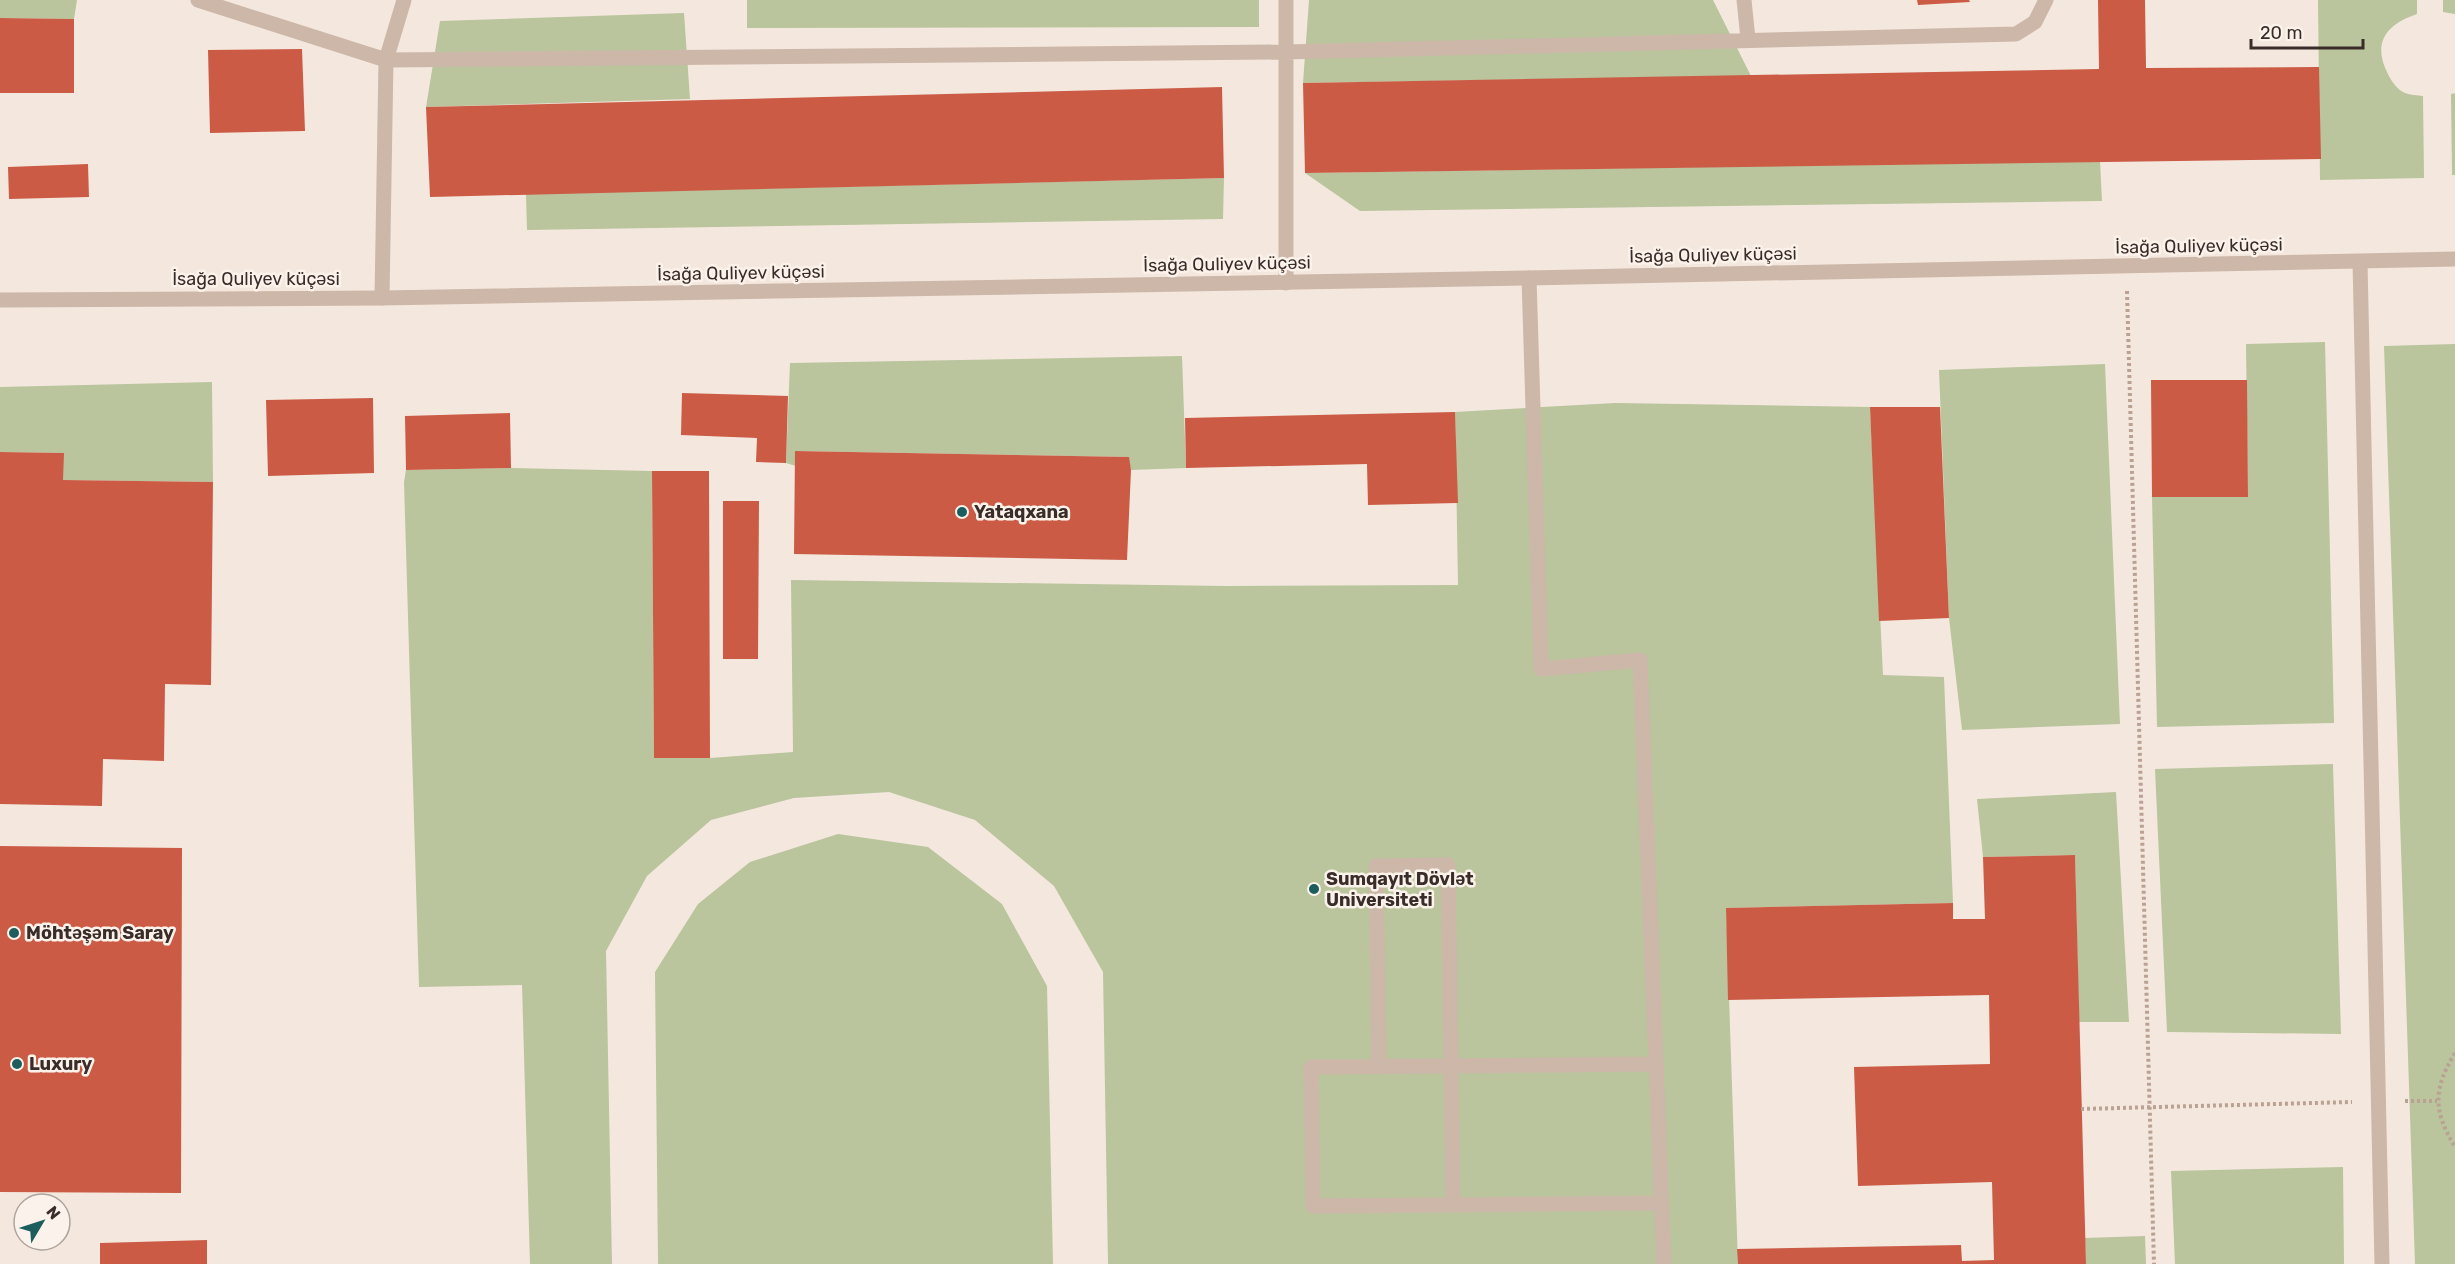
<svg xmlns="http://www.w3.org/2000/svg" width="2455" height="1264" font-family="Rubik,sans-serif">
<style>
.green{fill:#bac49d}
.building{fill:#cb5b45}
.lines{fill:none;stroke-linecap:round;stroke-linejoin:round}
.path{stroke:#b9a193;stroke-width:4;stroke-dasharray:3 3;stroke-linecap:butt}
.lane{stroke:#cdb7a9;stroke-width:15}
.street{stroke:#cdb7a9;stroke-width:15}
.poi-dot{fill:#1c5e5d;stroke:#fbf3eb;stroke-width:2}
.labels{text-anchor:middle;stroke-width:5;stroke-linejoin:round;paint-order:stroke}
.street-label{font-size:18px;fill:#3a2d29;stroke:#fbf3eb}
.poi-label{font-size:18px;font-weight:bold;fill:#3a2d29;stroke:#fbf3eb;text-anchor:start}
</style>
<rect width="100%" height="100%" fill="#f4e8de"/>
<path class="green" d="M 0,0 L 77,0 L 74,19 L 0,18 Z
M 747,0 L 1259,0 L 1259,27 L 747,28 Z
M 1309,0 L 1713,0 L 1751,76 L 1303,83 Z
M 2318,0 L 2417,0 L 2417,14 C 2388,24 2372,41 2387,72 C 2390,79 2397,90 2405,93 C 2410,95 2417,95 2423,96 L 2424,178 L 2320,180 Z
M 2443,0 L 2455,0 L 2455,14 L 2443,12 Z
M 684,13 L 690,99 L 426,107 L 440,21 Z
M 2455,93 L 2455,175 L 2452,175 L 2451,94 Z
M 2100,161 L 2102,201 L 1360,211 L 1305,173 Z
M 1224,178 L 1223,219 L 527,230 L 526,194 Z
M 2325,342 L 2334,723 L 2157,727 L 2152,497 L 2248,496 L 2246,344 Z
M 2455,344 L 2455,1264 L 2415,1264 L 2384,346 Z
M 1182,356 L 1186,468 L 1131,470 L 1128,457 L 796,451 L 796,466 L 786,463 L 790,363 Z
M 2105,364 L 2120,724 L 1962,730 L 1949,618 L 1939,370 Z
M 212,382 L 213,482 L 63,480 L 63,453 L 0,452 L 0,387 Z
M 1615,403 L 1870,407 L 1883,675 L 1944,677 L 1953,903 L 1726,908 L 1738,1264 L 1108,1264 L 1103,972 L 1054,886 L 975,820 L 889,792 L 794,798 L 711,820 L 647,876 L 606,951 L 612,1264 L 530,1264 L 522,985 L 419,987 L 404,482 L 406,470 L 511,468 L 652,471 L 654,758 L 710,758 L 793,752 L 791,580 L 1226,586 L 1458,585 L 1455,412 Z
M 2333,764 L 2341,1034 L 2167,1032 L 2155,769 Z
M 2116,792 L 2129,1022 L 2079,1022 L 2075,855 L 1983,857 L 1977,799 Z
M 838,834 L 928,847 L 1002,904 L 1047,986 L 1053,1264 L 658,1264 L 655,972 L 698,904 L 750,862 Z
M 2343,1167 L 2344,1264 L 2175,1264 L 2171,1171 Z
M 2145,1236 L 2146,1264 L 2086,1264 L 2085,1238 Z"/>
<path class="building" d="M 1917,0 L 1969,0 L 1970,2 L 1918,5 Z
M 2098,0 L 2145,0 L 2146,68 L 2319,67 L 2321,159 L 1305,173 L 1303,83 L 2099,69 Z
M 0,18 L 74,19 L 74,93 L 0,93 Z
M 302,49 L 305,131 L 210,133 L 208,50 Z
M 1222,87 L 1224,178 L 430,197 L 426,107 Z
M 88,164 L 89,197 L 9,199 L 8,167 Z
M 2151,380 L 2247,380 L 2248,497 L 2152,497 Z
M 682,393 L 788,396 L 786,463 L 756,462 L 757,438 L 681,435 Z
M 373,398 L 374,473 L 268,476 L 266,400 Z
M 1870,407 L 1940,407 L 1949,618 L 1879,621 Z
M 1455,412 L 1458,503 L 1368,505 L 1367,464 L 1186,468 L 1185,418 Z
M 510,413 L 511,468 L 406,470 L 405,416 Z
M 795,451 L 1129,457 L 1131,470 L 1127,560 L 794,554 Z
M 0,452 L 64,453 L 63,480 L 213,482 L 211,685 L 165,684 L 164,761 L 103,759 L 102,806 L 0,804 Z
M 652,471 L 709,471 L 710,758 L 654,758 Z
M 723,501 L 759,501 L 758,659 L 723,659 Z
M 0,846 L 182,848 L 181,1193 L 0,1192 Z
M 2075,855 L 2086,1264 L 1738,1264 L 1737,1249 L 1961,1245 L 1962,1261 L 1994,1260 L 1992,1182 L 1858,1186 L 1854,1067 L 1990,1064 L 1989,995 L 1728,1000 L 1726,908 L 1953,903 L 1953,919 L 1985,919 L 1983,857 Z
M 207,1240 L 207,1264 L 100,1264 L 100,1243 Z"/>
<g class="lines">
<path class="path" d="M 2127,291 L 2154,1264
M 2455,1053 C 2433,1089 2433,1111 2455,1147
M 2405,1101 L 2437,1101
M 2081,1109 L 2352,1102"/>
<path class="lane" d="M 198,0 L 386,60 L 404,0
M 1744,0 L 1748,39
M 2360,262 L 2382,1264
M 1529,278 L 1541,669 L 1640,660 L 1664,1264
M 1286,283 L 1286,0
M 382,298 L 386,60 L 1286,52 L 2016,34 L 2035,22 L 2046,0
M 1656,1064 L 1311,1067 L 1313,1206 L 1661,1203
M 1379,1067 L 1376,866 L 1448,865 L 1453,1205"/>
<path class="street" d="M 0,300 L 382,298 L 1529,278 L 2455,259"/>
</g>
<g class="poi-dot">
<circle cx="962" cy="512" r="6"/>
<circle cx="1314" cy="889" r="6"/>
<circle cx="14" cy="933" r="6"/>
<circle cx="17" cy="1064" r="6"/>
</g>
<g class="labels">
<g class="street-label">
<text transform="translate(2199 246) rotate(-1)" y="6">İsağa Quliyev küçəsi</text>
<text transform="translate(1713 255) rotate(-1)" y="6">İsağa Quliyev küçəsi</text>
<text transform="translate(1227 264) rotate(-1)" y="6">İsağa Quliyev küçəsi</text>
<text transform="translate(741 273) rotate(-1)" y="6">İsağa Quliyev küçəsi</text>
<text x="256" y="285">İsağa Quliyev küçəsi</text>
</g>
<g class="poi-label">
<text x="974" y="518">Yataqxana</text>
<text x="1326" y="885">Sumqayıt Dövlət<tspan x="1326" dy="21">Universiteti</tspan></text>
<text x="26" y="939">Möhtəşəm Saray</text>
<text x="29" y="1070">Luxury</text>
</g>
</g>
<g transform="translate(42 1222) rotate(51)"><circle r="28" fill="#fbf3eb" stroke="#aea49d" stroke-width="1.5"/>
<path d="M0-4.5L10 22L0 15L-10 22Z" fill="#1c5e5d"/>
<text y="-9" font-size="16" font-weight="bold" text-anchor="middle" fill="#3a2d29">N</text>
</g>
<path d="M2251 39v9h112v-9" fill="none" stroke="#3a2d29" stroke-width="3"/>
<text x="2260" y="39" font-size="18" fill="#3a2d29" stroke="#fbf3eb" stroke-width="4.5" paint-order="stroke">20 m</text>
</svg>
